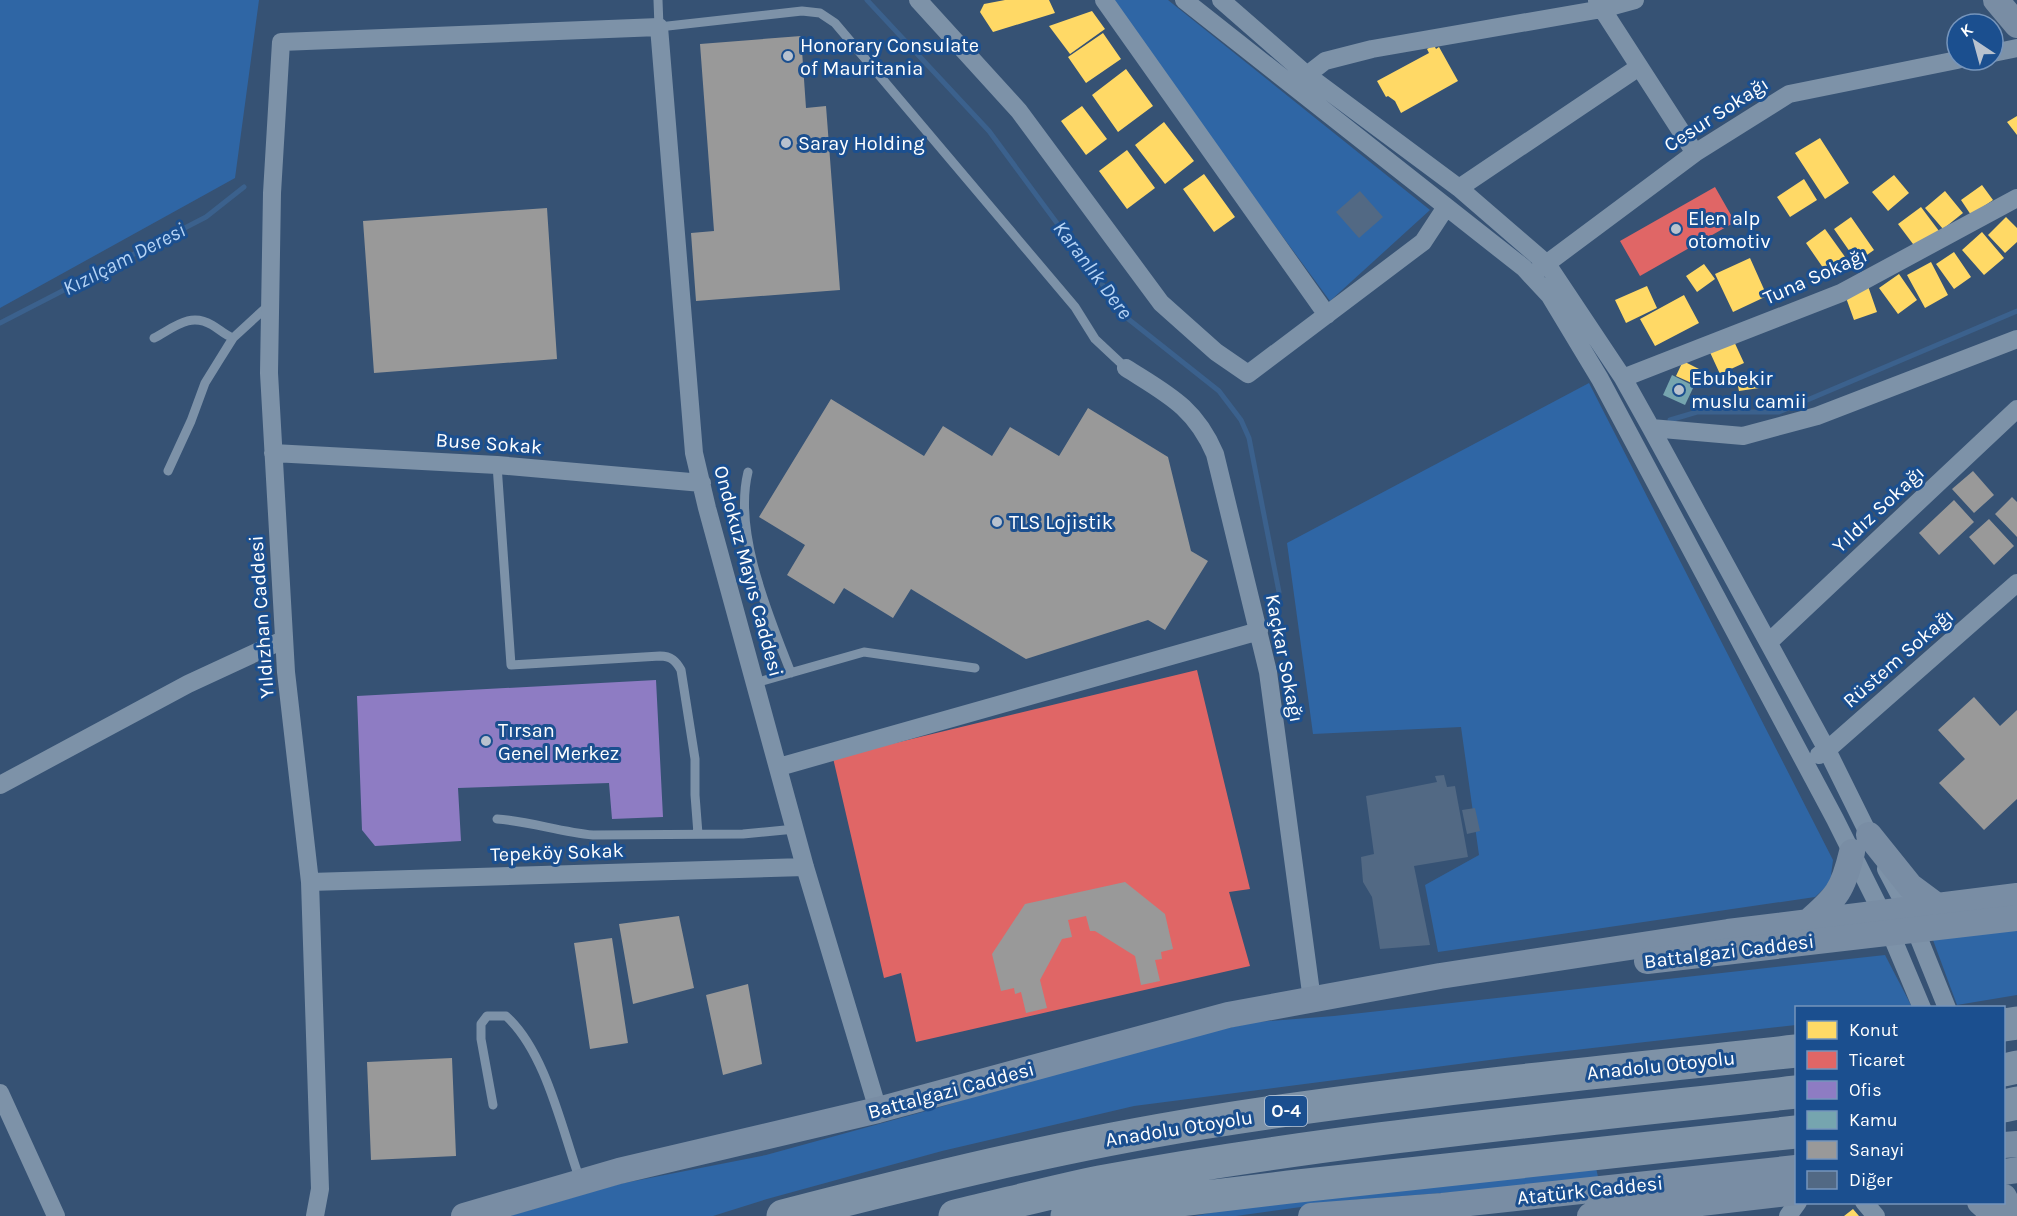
<svg xmlns="http://www.w3.org/2000/svg" width="2017" height="1216" font-family="Karla,sans-serif">
<style>
.green{fill:#2f66a5}
.homes{fill:#ffd966}
.shops{fill:#e06666}
.offices{fill:#8e7cc3}
.public{fill:#76a5af}
.industry{fill:#999}
.lines{fill:none;stroke-linecap:round;stroke-linejoin:round}
.stream{stroke:#3b618d;stroke-width:5}
.building{fill:#526984}
.lane{stroke:#7d92a8;stroke-width:9}
.street{stroke:#7d92a8;stroke-width:18}
.secondary{stroke:#798da4;stroke-width:26}
.highway{stroke:#7e92a7;stroke-width:33}
.secondary-bridge{stroke:#798da4;stroke-width:26}
.poi-dot{fill:#b9c2ce;stroke:#1b4f8f;stroke-width:2}
.labels{text-anchor:middle;stroke-width:6;stroke-linejoin:round;paint-order:stroke}
.shield{fill:#1b4f8f;stroke:#bbcadd;stroke-width:1.5}
.shield-label{font-size:18px;font-weight:bold;fill:#fff}
.poi-label{font-size:20px;fill:#fff;stroke:#1b4f8f;text-anchor:start}
.street-label{font-size:20px;fill:#fff;stroke:#1b4f8f}
.water-label{font-size:21px;font-style:italic;fill:#b5d3f5;stroke:#1b4f8f}
</style>
<rect width="100%" height="100%" fill="#365274"/>
<path class="green" d="M 0,0 L 259,0 L 235,178 L 0,308 Z
M 1109,0 L 1168,0 L 1430,210 L 1330,301 Z
M 1589,383 L 1833,860 L 1830,883 L 1815,897 L 1438,952 L 1425,885 L 1479,855 L 1461,727 L 1313,734 L 1287,543 Z
M 2017,930 L 2017,995 L 1957,1005 L 1933,940 Z
M 1885,955 L 1912,1007 L 1796,1008 L 1796,1025 L 1505,1058 L 1134,1106 L 942,1151 L 767,1199 L 713,1216 L 509,1216 L 619,1184 L 766,1155 L 937,1108 L 1136,1048 L 1256,1022 L 1334,1016 Z
M 1596,1168 L 1599,1181 L 1352,1200 L 1236,1216 L 1194,1216 L 1252,1205 Z"/>
<path class="homes" d="M 1005,0 L 1049,0 L 1055,13 L 993,32 L 980,12 L 984,4 Z
M 1092,11 L 1105,29 L 1070,54 L 1049,26 Z
M 1103,33 L 1121,59 L 1086,83 L 1068,57 Z
M 1434,45 L 1436,49 L 1439,47 L 1458,81 L 1401,113 L 1395,101 L 1388,96 L 1386,97 L 1377,81 L 1429,53 L 1427,49 Z
M 1126,69 L 1153,106 L 1118,132 L 1092,95 Z
M 1082,106 L 1107,139 L 1086,155 L 1061,121 Z
M 2017,116 L 2017,135 L 2007,122 Z
M 1164,122 L 1194,161 L 1165,184 L 1135,145 Z
M 1820,138 L 1849,183 L 1825,199 L 1795,153 Z
M 1127,150 L 1155,188 L 1127,209 L 1099,171 Z
M 1204,174 L 1235,217 L 1214,232 L 1183,189 Z
M 1894,175 L 1909,193 L 1888,211 L 1872,192 Z
M 1804,179 L 1817,200 L 1790,217 L 1777,197 Z
M 1982,185 L 1993,200 L 1971,215 L 1961,200 Z
M 1945,191 L 1963,213 L 1943,229 L 1925,208 Z
M 1921,207 L 1939,231 L 1916,248 L 1898,224 Z
M 1752,212 L 1756,220 L 1740,228 L 1736,221 Z
M 1851,217 L 1874,250 L 1857,262 L 1834,229 Z
M 2006,217 L 2017,228 L 2017,242 L 2005,253 L 1988,235 Z
M 1825,229 L 1848,261 L 1828,275 L 1806,243 Z
M 1982,232 L 2004,258 L 1984,275 L 1962,250 Z
M 1954,252 L 1971,277 L 1954,289 L 1936,264 Z
M 1750,258 L 1767,296 L 1733,312 L 1715,274 Z
M 1931,262 L 1948,295 L 1925,308 L 1907,275 Z
M 1704,264 L 1715,279 L 1697,292 L 1686,276 Z
M 1899,274 L 1917,300 L 1898,314 L 1879,288 Z
M 1647,286 L 1657,308 L 1626,323 L 1615,300 Z
M 1868,286 L 1877,312 L 1854,320 L 1845,295 Z
M 1684,295 L 1699,323 L 1655,346 L 1640,319 Z
M 1732,337 L 1744,363 L 1720,374 L 1708,348 Z
M 1683,361 L 1703,371 L 1696,385 L 1676,376 Z
M 1757,373 L 1759,388 L 1739,391 L 1736,377 Z
M 1853,1209 L 1859,1216 L 1844,1216 Z"/>
<path class="shops" d="M 1715,187 L 1735,222 L 1640,276 L 1620,241 Z
M 1197,670 L 1250,889 L 1229,892 L 1250,966 L 916,1042 L 901,973 L 884,978 L 833,758 Z"/>
<path class="offices" d="M 656,680 L 663,817 L 612,819 L 609,783 L 458,788 L 461,841 L 375,846 L 362,830 L 357,696 Z"/>
<path class="public" d="M 1672,375 L 1694,386 L 1685,405 L 1663,395 Z"/>
<path class="industry" d="M 801,36 L 806,108 L 826,106 L 840,290 L 696,301 L 691,233 L 714,231 L 700,44 Z
M 547,208 L 557,359 L 374,373 L 363,221 Z
M 831,399 L 924,456 L 943,426 L 992,456 L 1010,427 L 1059,456 L 1088,408 L 1168,457 L 1191,551 L 1208,561 L 1165,630 L 1148,620 L 1026,659 L 911,589 L 893,618 L 844,588 L 834,604 L 787,575 L 805,545 L 759,517 Z
M 1973,471 L 1994,495 L 1974,513 L 1952,489 Z
M 2012,497 L 2017,502 L 2017,537 L 1995,514 Z
M 1954,500 L 1974,522 L 1939,555 L 1919,533 Z
M 1989,519 L 2014,546 L 1994,565 L 1969,537 Z
M 1974,697 L 2000,726 L 2017,710 L 2017,799 L 1984,830 L 1939,783 L 1965,759 L 1938,730 Z
M 1125,882 L 1165,914 L 1173,949 L 1161,952 L 1162,959 L 1155,960 L 1160,981 L 1141,985 L 1135,956 L 1095,931 L 1090,931 L 1086,916 L 1068,920 L 1072,937 L 1062,939 L 1040,980 L 1047,1008 L 1026,1013 L 1021,992 L 1015,994 L 1014,988 L 1001,991 L 992,954 L 1025,904 Z
M 679,916 L 694,988 L 633,1004 L 619,924 Z
M 612,938 L 628,1043 L 590,1049 L 574,943 Z
M 748,984 L 762,1064 L 723,1075 L 706,995 Z
M 452,1058 L 456,1156 L 371,1160 L 367,1062 Z"/>
<g class="lines">
<path class="stream" d="M 867,0 L 989,131 L 1127,318 L 1219,391 L 1241,420 L 1249,438 L 1279,592
M 0,323 L 206,217 L 244,187
M 1670,420 L 1697,412 L 1779,412 L 2017,311"/>
</g>
<path class="building" d="M 1360,191 L 1383,217 L 1359,238 L 1336,212 Z
M 1444,775 L 1447,787 L 1455,786 L 1468,857 L 1414,866 L 1430,945 L 1380,949 L 1372,897 L 1363,882 L 1361,857 L 1374,854 L 1366,796 L 1437,782 L 1435,776 Z
M 1475,808 L 1480,831 L 1467,834 L 1462,810 Z"/>
<g class="lines">
<path class="lane" d="M 658,0 L 659,27 L 802,11 L 820,13 L 835,23 L 1075,307 L 1095,339 L 1126,368
M 154,338 C 175,327 190,312 212,325 C 219,329 225,335 233,338
M 497,465 L 511,665 L 660,656 C 671,656 676,661 681,670 L 695,759 L 695,795 L 698,834
M 168,471 L 191,421 L 205,383 L 218,362 L 233,338 L 270,304
M 748,472 C 733,533 769,616 791,673
M 755,683 L 864,652 L 975,668
M 497,819 C 529,821 560,832 593,835 L 743,834 L 795,829
M 493,1105 L 481,1039 L 481,1024 L 487,1016 L 506,1016 C 546,1052 562,1130 580,1180"/>
<path class="street" d="M 918,0 L 1019,111 L 1161,303 L 1216,352 L 1248,374 L 1423,242 L 1446,207
M 1104,0 L 1327,315
M 1184,0 L 1524,268 L 1550,296 L 1600,379 L 1835,819 L 1882,913 L 1922,1008
M 1221,0 L 1307,75 L 1459,188 L 1547,264 L 1623,378 L 1651,428 L 1827,750 L 1874,845
M 1597,1 L 1695,153
M 1993,53 L 2017,48
M 1307,75 L 1325,61 L 1372,49 L 1602,9 L 1635,0
M 1459,188 L 1639,67
M 1538,270 L 1695,153 L 1789,94 L 1957,60
M 1126,368 C 1167,394 1195,407 1215,454 L 1268,672 L 1312,1000
M 1623,378 L 1841,293 L 2017,198
M 1651,428 L 1743,436 L 1817,416 L 2017,339
M 273,453 L 497,465 L 702,483
M 1769,642 L 2017,409
M 1819,755 L 1827,750 L 2017,583
M 779,767 L 1259,631
M 0,785 L 188,684 L 283,640
M 1886,869 L 1907,909 L 1947,1008
M 310,882 L 805,867
M 0,1093 L 56,1216
M 1864,1202 L 1876,1216
M 315,1216 L 320,1189 L 310,882 L 286,672 L 269,373 L 272,193 L 281,42 L 659,27 L 694,453 L 707,508 L 805,867 L 878,1110
M 1788,1216 L 1798,1202"/>
<path class="secondary" d="M 1996,0 L 2017,25
M 1869,835 L 1910,886 L 1937,906
M 1808,922 C 1837,897 1843,890 1852,852
M 2004,1172 L 2017,1170
M 2004,1197 L 2013,1216
M 1980,1202 L 1996,1216
M 464,1216 L 619,1171 L 878,1110 L 1228,1015 L 1440,976 L 1728,932 L 2017,896
M 1311,1216 L 1442,1206 L 1796,1168
M 1590,1216 L 1796,1192"/>
<path class="highway" d="M 2004,1025 L 2017,1023
M 2004,1070 L 2017,1067
M 2004,1106 L 2017,1103
M 783,1216 C 922,1180 1060,1146 1202,1123 C 1399,1091 1598,1073 1796,1051
M 955,1216 C 1003,1205 1051,1192 1100,1182 C 1330,1139 1564,1118 1796,1092
M 1067,1216 L 1097,1210 L 1289,1187 L 1796,1132"/>
<path class="secondary-bridge" d="M 1647,961 L 2017,918
M 2004,1145 L 2017,1144"/>
</g>
<g class="poi-dot">
<circle cx="788" cy="56" r="6"/>
<circle cx="786" cy="143" r="6"/>
<circle cx="1676" cy="229" r="6"/>
<circle cx="1679" cy="390" r="6"/>
<circle cx="997" cy="522" r="6"/>
<circle cx="486" cy="741" r="6"/>
</g>
<g class="labels">
<rect class="shield" x="1265" y="1096" width="42" height="30" rx="4.5"/>
<g class="shield-label">
<text x="1286" y="1117">O-4</text>
</g>
<g class="poi-label">
<text x="800" y="52">Honorary Consulate<tspan x="800" dy="23">of Mauritania</tspan></text>
<text x="798" y="150">Saray Holding</text>
<text x="1688" y="225">Elen alp<tspan x="1688" dy="23">otomotiv</tspan></text>
<text x="1691" y="385">Ebubekir<tspan x="1691" dy="23">muslu camii</tspan></text>
<text x="1009" y="529">TLS Lojistik</text>
<text x="498" y="737">Tırsan<tspan x="498" dy="23">Genel Merkez</tspan></text>
</g>
<g class="street-label">
<text transform="translate(1716 114) rotate(-33)" y="7">Cesur Sokağı</text>
<text transform="translate(1815 276) rotate(-24)" y="7">Tuna Sokağı</text>
<text transform="translate(489 443) rotate(4)" y="7">Buse Sokak</text>
<text transform="translate(1878 509) rotate(-43)" y="7">Yıldız Sokağı</text>
<text transform="translate(749 571) rotate(75)" y="7">Ondokuz Mayıs Caddesi</text>
<text transform="translate(261 617) rotate(-94)" y="7">Yıldızhan Caddesi</text>
<text transform="translate(1285 658) rotate(79)" y="7">Kaçkar Sokağı</text>
<text transform="translate(1898 658) rotate(-41)" y="7">Rüstem Sokağı</text>
<text transform="translate(557 852) rotate(-2)" y="7">Tepeköy Sokak</text>
<text transform="translate(1729 951) rotate(-7)" y="7">Battalgazi Caddesi</text>
<text transform="translate(1661 1065) rotate(-6)" y="7">Anadolu Otoyolu</text>
<text transform="translate(951 1090) rotate(-15)" y="7">Battalgazi Caddesi</text>
<text transform="translate(1179 1128) rotate(-9)" y="7">Anadolu Otoyolu</text>
<text transform="translate(1590 1190) rotate(-6)" y="7">Atatürk Caddesi</text>
</g>
<g class="water-label">
<text transform="translate(124 259) rotate(-27)" y="7">Kızılçam Deresi</text>
<text transform="translate(1093 270) rotate(53)" y="7">Karanlık Dere</text>
</g>
</g>
<rect x="1795" y="1006" width="210" height="198" fill="#1b4f8f" stroke="#7695bc" stroke-width="1.5"/>
<rect x="1807" y="1021" width="30" height="18" fill="#ffd966" stroke="#7695bc" stroke-width="1.5"/>
<text x="1849" y="1036" font-size="18" fill="#ffffff">Konut</text>
<rect x="1807" y="1051" width="30" height="18" fill="#e06666" stroke="#7695bc" stroke-width="1.5"/>
<text x="1849" y="1066" font-size="18" fill="#ffffff">Ticaret</text>
<rect x="1807" y="1081" width="30" height="18" fill="#8e7cc3" stroke="#7695bc" stroke-width="1.5"/>
<text x="1849" y="1096" font-size="18" fill="#ffffff">Ofis</text>
<rect x="1807" y="1111" width="30" height="18" fill="#76a5af" stroke="#7695bc" stroke-width="1.5"/>
<text x="1849" y="1126" font-size="18" fill="#ffffff">Kamu</text>
<rect x="1807" y="1141" width="30" height="18" fill="#999999" stroke="#7695bc" stroke-width="1.5"/>
<text x="1849" y="1156" font-size="18" fill="#ffffff">Sanayi</text>
<rect x="1807" y="1171" width="30" height="18" fill="#526984" stroke="#7695bc" stroke-width="1.5"/>
<text x="1849" y="1186" font-size="18" fill="#ffffff">Diğer</text>
<g transform="translate(1975 42) rotate(324)"><circle r="28" fill="#1b4f8f" stroke="#7695bc" stroke-width="1.5"/>
<path d="M0-4.5L10 22L0 15L-10 22Z" fill="#b9c2ce"/>
<text y="-9" font-size="16" font-weight="bold" text-anchor="middle" fill="#ffffff">K</text>
</g>
</svg>
